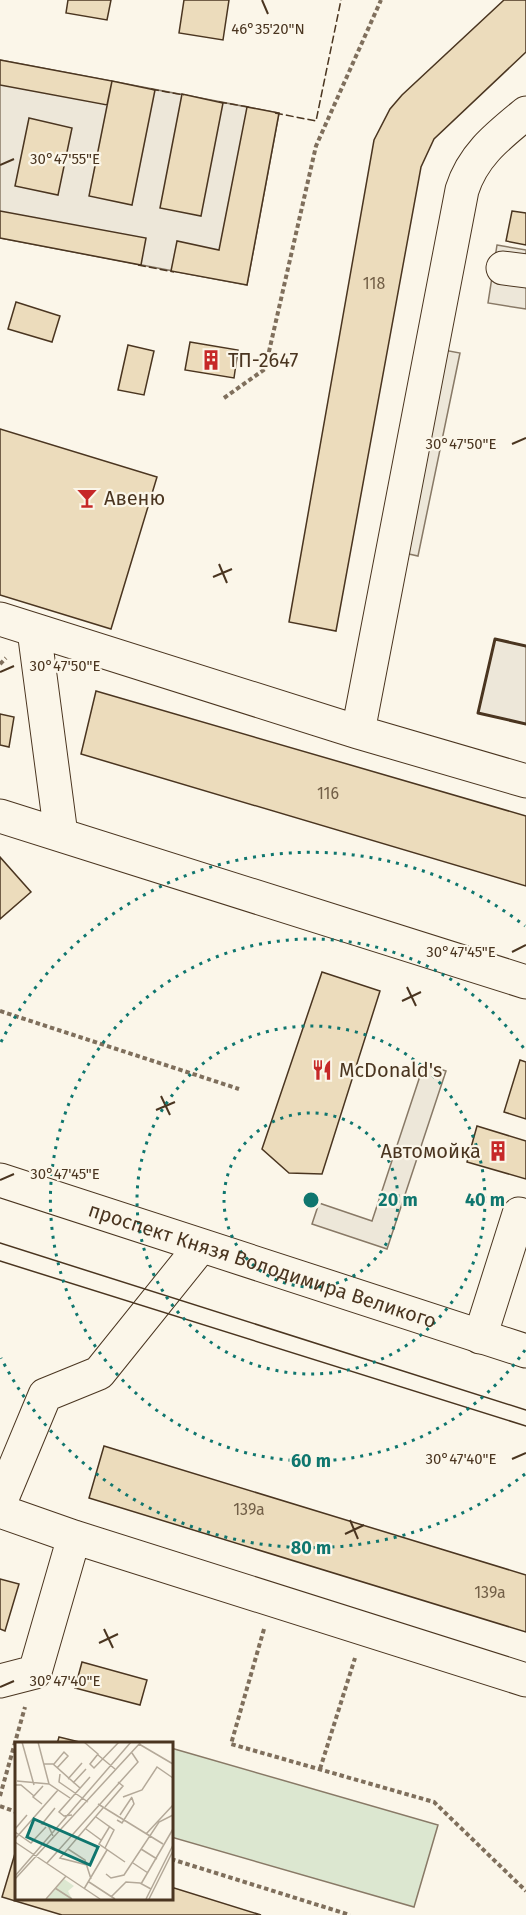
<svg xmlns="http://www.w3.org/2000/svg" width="526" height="1915" font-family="'Fira Sans',sans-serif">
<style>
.green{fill:#dce7d0;stroke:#887966;stroke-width:1.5}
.parking{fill:#ede7d9;stroke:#887966;stroke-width:1.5}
.building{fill:#ecdcbc;stroke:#4a3520;stroke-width:1.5}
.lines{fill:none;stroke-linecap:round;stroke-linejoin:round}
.minor-casing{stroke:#4a3520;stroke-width:35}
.highway-casing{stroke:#4a3520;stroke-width:35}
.path{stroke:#7f6f5c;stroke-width:4;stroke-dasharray:4.5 3;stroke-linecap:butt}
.minor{stroke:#fbf6e9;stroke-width:33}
.highway{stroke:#fbf6e9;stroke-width:33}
.tram{stroke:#4a3520;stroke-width:1.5}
.fence{stroke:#4a3520;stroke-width:1.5;stroke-dasharray:8 3;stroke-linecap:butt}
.wall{stroke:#4a3520;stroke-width:3}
.ticks{fill:none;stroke:#4a3520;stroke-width:2}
.ring{fill:none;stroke:#0f766e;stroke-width:3;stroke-dasharray:3 6}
.labels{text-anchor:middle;stroke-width:4.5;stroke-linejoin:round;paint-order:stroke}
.number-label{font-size:16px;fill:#725f47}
.poi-label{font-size:20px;fill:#4a3520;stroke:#fbf6e9;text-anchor:start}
.street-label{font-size:20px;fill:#4a3520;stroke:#fbf6e9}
.inset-road{fill:none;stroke:#b4a999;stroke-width:1.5}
.view{fill:#0f766e;fill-opacity:0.15;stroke:#0f766e;stroke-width:3}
.inset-edge{fill:none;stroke:#4a3520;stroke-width:3}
.ticks-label{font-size:15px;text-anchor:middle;fill:#4a3520;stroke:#fbf6e9;stroke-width:4.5;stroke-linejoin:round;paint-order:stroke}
.centre{fill:#0f766e;stroke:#fbf6e9;stroke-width:3}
.ring-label{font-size:18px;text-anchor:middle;font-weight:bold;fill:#0f766e;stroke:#fbf6e9;stroke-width:4.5;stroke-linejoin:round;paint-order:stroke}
</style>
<rect width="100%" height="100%" fill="#fbf6e9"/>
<path class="green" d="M 171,1748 L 438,1825 L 414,1907 L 171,1837 Z"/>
<path class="parking" d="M 0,60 L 279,113 L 247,285 L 0,238 Z
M 497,245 L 526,250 L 526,309 L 488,303 Z
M 433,348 L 460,353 L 418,556 L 391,550 Z
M 495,639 L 526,646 L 526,724 L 478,713 Z
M 424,1064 L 446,1071 L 387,1249 L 312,1224 L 319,1203 L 372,1221 Z"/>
<path class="building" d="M 68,0 L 111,0 L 107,20 L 66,13 Z
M 184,0 L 229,0 L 223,40 L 179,33 Z
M 504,0 L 526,0 L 526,52 L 434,139 L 421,167 L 336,631 L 289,622 L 374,140 L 390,109 L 402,95 Z
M 0,60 L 112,81 L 107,105 L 0,85 Z
M 112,81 L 155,90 L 132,205 L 89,196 Z
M 182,94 L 223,103 L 201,216 L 160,208 Z
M 247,107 L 279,113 L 247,285 L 171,271 L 177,241 L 219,250 Z
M 29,118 L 72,128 L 58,195 L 15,186 Z
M 0,211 L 146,238 L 141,265 L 0,238 Z
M 512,211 L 526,213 L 526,245 L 506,241 Z
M 16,302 L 60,316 L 52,342 L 8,329 Z
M 190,342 L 238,350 L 234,378 L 185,370 Z
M 128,345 L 154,351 L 144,395 L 118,390 Z
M 0,429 L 157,477 L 111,629 L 0,595 Z
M 96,691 L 526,816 L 526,886 L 81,754 Z
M 0,714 L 14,717 L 9,747 L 0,745 Z
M 0,857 L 31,892 L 0,919 Z
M 322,972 L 380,991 L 322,1174 L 289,1173 L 262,1149 Z
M 520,1060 L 526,1062 L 526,1119 L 504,1112 Z
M 477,1126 L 526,1141 L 526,1179 L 467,1162 Z
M 104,1446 L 526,1575 L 526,1632 L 89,1498 Z
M 0,1579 L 19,1584 L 5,1631 L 0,1629 Z
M 82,1662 L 147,1680 L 140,1705 L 75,1688 Z
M 59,1737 L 84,1743 L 84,1744 L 57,1744 Z
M 16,1850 L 16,1898 L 171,1898 L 171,1887 L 261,1915 L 62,1915 L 2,1897 Z"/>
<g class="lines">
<g class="minor-casing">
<path id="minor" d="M 503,268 L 526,271
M 0,619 L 358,732 L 526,781
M 34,630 L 61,835
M 358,732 L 462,190 C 473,155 498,136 526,113
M 0,816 L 526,982
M 480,1337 L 519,1214
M 0,1503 L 45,1395 L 99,1373 L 201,1246
M 0,1511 L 74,1537 L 526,1680
M 0,1681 L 35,1672 L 74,1537"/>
</g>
<g class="highway-casing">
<g id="highway">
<path id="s1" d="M 0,1180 L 526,1351"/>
</g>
</g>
<path class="path" d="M 224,398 L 265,369 L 316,146 L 381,0
M 0,664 L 6,658
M 0,1011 L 239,1089
M 264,1629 L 231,1744 L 434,1802 L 526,1891
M 320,1769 L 355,1658
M 0,1796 L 25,1707
M 0,1806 L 16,1812
M 171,1859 L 350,1915"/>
<use href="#minor" class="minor"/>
<use href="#highway" class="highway"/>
<path class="tram" d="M 0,1243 L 526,1410
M 0,1261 L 526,1426"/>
<path class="fence" d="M 151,89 L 184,95
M 219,102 L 249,107
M 275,113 L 316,121 L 341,0
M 138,265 L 174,272"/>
<path class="wall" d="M 526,646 L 495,639 L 478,713 L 526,724"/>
</g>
<path class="ticks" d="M 262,0 L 268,14M 0,165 L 14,159M 512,444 L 526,438M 219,564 L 227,583M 213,577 L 232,569M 0,672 L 14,666M 512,952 L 526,945M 407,987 L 416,1006M 402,1001 L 421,992M 161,1096 L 170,1115M 156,1110 L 175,1102M 0,1180 L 14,1174M 512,1459 L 526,1453M 350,1520 L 358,1539M 345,1534 L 364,1525M 104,1629 L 113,1648M 99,1643 L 118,1634M 0,1687 L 14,1681"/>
<g class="ring">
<circle cx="311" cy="1200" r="87"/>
<circle cx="311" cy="1200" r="174"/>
<path d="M525 1350A261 261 0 1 1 525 1050"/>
<path d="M525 1474A348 348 0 0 1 1 1358M1 1042A348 348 0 0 1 525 926"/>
</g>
<defs>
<g id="building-bare" transform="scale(1.62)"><path d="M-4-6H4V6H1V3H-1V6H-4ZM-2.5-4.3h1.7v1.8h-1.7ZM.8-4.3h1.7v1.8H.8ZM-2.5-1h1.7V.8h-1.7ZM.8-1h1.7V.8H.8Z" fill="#c62828" stroke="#fbf6e9" stroke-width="2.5" paint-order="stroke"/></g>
<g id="bar-bare" transform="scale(1.62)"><path d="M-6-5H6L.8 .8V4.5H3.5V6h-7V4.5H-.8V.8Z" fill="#c62828" stroke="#fbf6e9" stroke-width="2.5" paint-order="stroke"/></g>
<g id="restaurant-bare" transform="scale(1.62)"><path d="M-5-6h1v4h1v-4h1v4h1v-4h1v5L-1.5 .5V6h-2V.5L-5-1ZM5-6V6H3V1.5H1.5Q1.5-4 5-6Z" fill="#c62828" stroke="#fbf6e9" stroke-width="2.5" paint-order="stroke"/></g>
</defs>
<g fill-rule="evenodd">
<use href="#building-bare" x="211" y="360"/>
<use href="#bar-bare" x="87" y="498"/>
<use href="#restaurant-bare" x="322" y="1070"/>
<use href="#building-bare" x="498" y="1151"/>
</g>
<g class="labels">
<g class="number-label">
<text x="374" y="289">118</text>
<text x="328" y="799">116</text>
<text x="249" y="1515">139а</text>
<text x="490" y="1598">139а</text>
</g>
<g class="poi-label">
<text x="228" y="367">ТП-2647</text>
<text x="104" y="505">Авеню</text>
<text x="339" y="1077">McDonald's</text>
<text x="481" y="1158" text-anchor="end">Автомойка</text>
</g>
<g class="street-label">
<text dy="7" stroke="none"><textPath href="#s1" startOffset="276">проспект Князя Володимира Великого</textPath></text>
</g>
</g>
<g transform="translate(15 1742)">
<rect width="158" height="158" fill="#fbf6e9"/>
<path d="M 49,137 L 59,144 L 53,149 L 57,157 L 32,157 Z" fill="#dce7d0"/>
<path class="inset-road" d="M 7,0 L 19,43M 23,0 L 34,42M 69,0 L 83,12 L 75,22 L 79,26 L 104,0M 124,2 L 158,22M 83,13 L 100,27M 29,22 L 38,22 L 65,46M 39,22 L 49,10 L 53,14 L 42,26M 45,32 L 44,40 L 73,60M 53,37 L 67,21M 2,39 L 34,42 L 55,56M 58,41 L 71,27M 0,43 L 6,43 L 19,54M 108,55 L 127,48 L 142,25 L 158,36M 27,62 L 18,55 L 28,44M 83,62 L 148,102M 90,65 L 108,44 L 103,40M 57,73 L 49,74 L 44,70 L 75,35M 105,73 L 117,55M 81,75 L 99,88 L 90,106M 102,78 L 107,81 L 119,62 L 117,56M 95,84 L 84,102 L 110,120M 0,87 L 12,73M 71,87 L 86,98M 0,90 L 16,101 L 31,85M 131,92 L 158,63M 38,94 L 33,83 L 27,82 L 40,66M 0,97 L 43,48M 0,100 L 85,157M 53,107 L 70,118 L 76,137M 126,107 L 142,117M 32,121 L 123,20 L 117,11M 118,121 L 133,131M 72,123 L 45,116 L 88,66M 91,132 L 96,136 L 109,133 L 144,80 L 158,73M 0,134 L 116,0M 0,137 L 126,0M 74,140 L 100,157M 126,142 L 158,87M 40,146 L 57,157M 69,147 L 92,108M 96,155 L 111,140 L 125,141 L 136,147M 31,157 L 51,134M 131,157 L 158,103M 134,157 L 158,109"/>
<path class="view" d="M 19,77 L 83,105 L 75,123 L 12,95 Z"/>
<rect width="158" height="158" class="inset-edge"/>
</g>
<g class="ticks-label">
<text x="268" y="34">46°35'20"N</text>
<text x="65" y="164">30°47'55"E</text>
<text x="461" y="449">30°47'50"E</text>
<text x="65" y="671">30°47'50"E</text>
<text x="461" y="957">30°47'45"E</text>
<text x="65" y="1179">30°47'45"E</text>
<text x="461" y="1464">30°47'40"E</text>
<text x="65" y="1686">30°47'40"E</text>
</g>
<circle cx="311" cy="1200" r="9" class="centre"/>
<g class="ring-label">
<text x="398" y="1206">20 m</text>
<text x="485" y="1206">40 m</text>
<text x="311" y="1467">60 m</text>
<text x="311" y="1554">80 m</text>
</g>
</svg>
